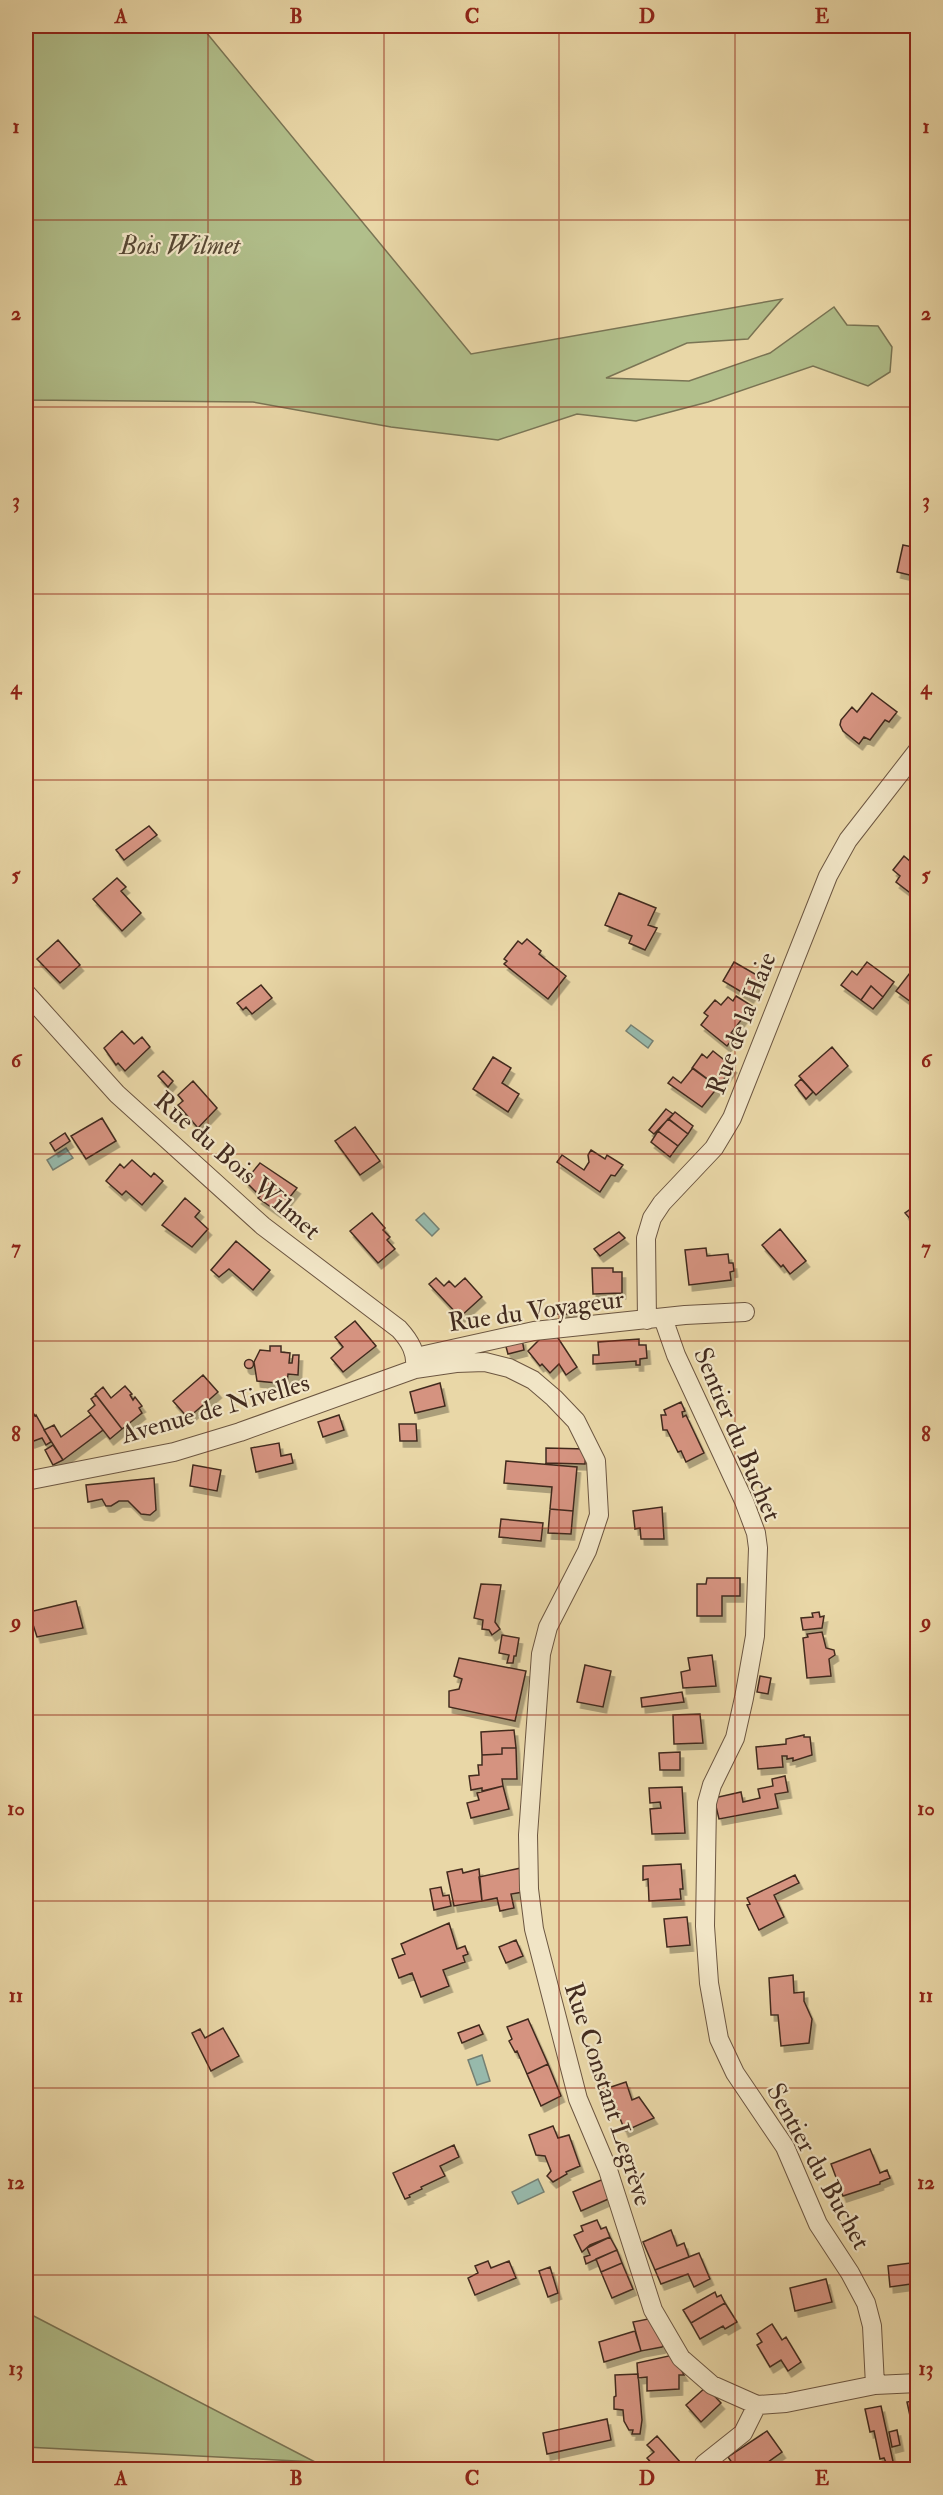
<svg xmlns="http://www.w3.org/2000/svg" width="943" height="2495" font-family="'IM FELL Double Pica',serif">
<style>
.green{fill:#b1bf8b;stroke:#7a7555;stroke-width:1.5}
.water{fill:#97b9ab;stroke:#758073;stroke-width:1.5}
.building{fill:#d59380;stroke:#422b1f;stroke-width:1.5;filter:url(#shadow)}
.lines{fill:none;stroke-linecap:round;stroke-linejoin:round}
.minor-casing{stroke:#6c5641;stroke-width:20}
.minor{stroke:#f1e5c6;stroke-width:18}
.grid{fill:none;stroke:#8f2418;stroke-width:1.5;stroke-opacity:0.55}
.labels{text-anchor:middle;stroke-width:4.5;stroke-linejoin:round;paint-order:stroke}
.park-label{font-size:26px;font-style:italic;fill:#584935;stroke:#f1e5c6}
.street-label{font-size:26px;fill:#422b1f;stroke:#f1e5c6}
.neatline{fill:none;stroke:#8f2418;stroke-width:2}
.grid-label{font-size:20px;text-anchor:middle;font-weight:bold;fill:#8f2418}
</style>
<defs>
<filter id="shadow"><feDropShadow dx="3.5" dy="6" stdDeviation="0" flood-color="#0004"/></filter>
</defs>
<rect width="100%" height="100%" fill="#e9d7a7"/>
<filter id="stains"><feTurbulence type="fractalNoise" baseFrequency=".00333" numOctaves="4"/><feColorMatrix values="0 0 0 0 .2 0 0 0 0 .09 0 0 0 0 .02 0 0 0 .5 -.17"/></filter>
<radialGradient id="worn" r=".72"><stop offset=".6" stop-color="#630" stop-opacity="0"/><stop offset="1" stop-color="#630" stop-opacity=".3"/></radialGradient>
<path class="green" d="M 26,26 L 201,26 L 471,354 L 782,299 L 748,339 L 687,343 L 606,378 L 689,381 L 770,353 L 834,307 L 847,325 L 878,326 L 892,347 L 890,372 L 868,386 L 813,366 L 708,402 L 636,421 L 577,414 L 498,440 L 391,427 L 253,402 L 26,400 Z
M 26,2312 L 315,2462 L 26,2447 Z"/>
<path class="water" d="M 631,1025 L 653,1041 L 648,1048 L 626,1031 Z
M 66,1148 L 73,1158 L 53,1170 L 47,1160 Z
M 424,1213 L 439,1229 L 432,1236 L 416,1220 Z
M 482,2055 L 490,2081 L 477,2085 L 468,2060 Z
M 538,2179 L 544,2192 L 518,2204 L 512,2192 Z"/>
<path class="building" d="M 903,545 L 918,548 L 918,577 L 897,572 Z
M 872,693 L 897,712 L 889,722 L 885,720 L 870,740 L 864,737 L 859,744 L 843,731 L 840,725 L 841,720 L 852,707 L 857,712 Z
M 149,826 L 157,835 L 124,860 L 116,850 Z
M 904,856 L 911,862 L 914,857 L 918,859 L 918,889 L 913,895 L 896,882 L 900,876 L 893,870 Z
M 117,878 L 126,887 L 121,891 L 141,913 L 122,931 L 93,899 Z
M 619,893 L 656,908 L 648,925 L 657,928 L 645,950 L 629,943 L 632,936 L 605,925 Z
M 527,939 L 541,951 L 539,954 L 566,976 L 548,999 L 504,964 L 507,961 L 504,959 L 518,941 L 522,944 Z
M 58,940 L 80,965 L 60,983 L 37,959 Z
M 734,962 L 762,978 L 750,997 L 723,981 Z
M 867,962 L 894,982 L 883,997 L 871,986 L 861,1000 L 841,985 L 852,971 L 857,975 Z
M 913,969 L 918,972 L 918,992 L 911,1002 L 896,991 Z
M 261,985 L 272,998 L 252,1014 L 246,1007 L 243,1010 L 237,1003 Z
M 871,986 L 883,997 L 873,1009 L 861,1000 Z
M 736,996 L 752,1006 L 731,1033 L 735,1036 L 727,1046 L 701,1025 L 708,1016 L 704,1013 L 715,1000 L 721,1005 L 728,997 L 733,1001 Z
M 122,1031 L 134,1044 L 142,1037 L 150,1047 L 125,1071 L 118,1063 L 116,1065 L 104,1048 Z
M 832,1047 L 848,1066 L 816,1095 L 799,1076 Z
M 713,1051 L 733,1067 L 718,1087 L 692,1068 L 702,1054 L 707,1058 Z
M 493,1057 L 511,1068 L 502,1083 L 519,1094 L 508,1112 L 473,1089 Z
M 693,1068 L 718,1087 L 702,1107 L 668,1083 L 673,1077 L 681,1083 Z
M 163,1071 L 173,1081 L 168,1087 L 158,1076 Z
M 801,1079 L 813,1092 L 806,1099 L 795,1085 Z
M 193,1081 L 217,1108 L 198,1128 L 178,1105 L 183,1101 L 178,1095 Z
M 666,1109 L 673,1114 L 654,1134 L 649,1130 Z
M 675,1112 L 693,1126 L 688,1134 L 669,1119 Z
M 102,1118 L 116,1141 L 86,1159 L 71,1136 Z
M 668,1119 L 688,1134 L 678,1146 L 658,1131 Z
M 355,1127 L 380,1161 L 360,1175 L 335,1141 Z
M 658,1131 L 678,1146 L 670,1157 L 651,1142 Z
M 65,1133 L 70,1141 L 55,1151 L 50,1143 Z
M 591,1150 L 605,1159 L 607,1155 L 623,1165 L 615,1176 L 611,1175 L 600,1192 L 557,1162 L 562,1155 L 584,1170 L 589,1162 L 588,1155 Z
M 132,1160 L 151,1177 L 154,1173 L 163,1181 L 142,1205 L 126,1191 L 122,1195 L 106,1181 L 120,1164 L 124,1168 Z
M 260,1163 L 297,1188 L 278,1212 L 258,1198 L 260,1196 L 245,1181 Z
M 185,1198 L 200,1211 L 195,1217 L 208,1229 L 192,1247 L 162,1225 Z
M 918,1204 L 918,1228 L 905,1213 Z
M 372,1213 L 385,1228 L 383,1230 L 390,1237 L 387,1240 L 395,1249 L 378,1263 L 350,1231 Z
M 780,1229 L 806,1261 L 790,1274 L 783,1265 L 781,1267 L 762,1245 Z
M 619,1232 L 625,1238 L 600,1256 L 594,1249 Z
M 236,1241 L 270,1270 L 253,1290 L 229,1269 L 219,1277 L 211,1270 Z
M 706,1248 L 707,1256 L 728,1254 L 729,1263 L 733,1263 L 734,1271 L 730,1272 L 731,1280 L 689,1285 L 685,1250 Z
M 592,1268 L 613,1268 L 613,1272 L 622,1272 L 622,1293 L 593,1294 Z
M 436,1278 L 444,1286 L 449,1281 L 455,1287 L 465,1278 L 482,1297 L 460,1317 L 429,1284 Z
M 557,1305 L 577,1305 L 577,1314 L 557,1314 Z
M 355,1321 L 376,1346 L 343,1372 L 331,1358 L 343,1347 L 335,1337 Z
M 556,1335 L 577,1367 L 566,1375 L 559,1364 L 550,1373 L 542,1364 L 540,1366 L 528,1351 L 542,1337 Z
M 522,1339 L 524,1350 L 508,1354 L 505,1343 Z
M 639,1339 L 639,1345 L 646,1345 L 647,1358 L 640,1359 L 640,1365 L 636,1365 L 636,1361 L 593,1364 L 593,1355 L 599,1355 L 598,1342 Z
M 270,1346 L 281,1346 L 281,1352 L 290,1353 L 289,1363 L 292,1363 L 293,1355 L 299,1355 L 298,1375 L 288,1374 L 287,1384 L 257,1381 L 254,1362 L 260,1350 L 270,1351 Z
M244.5 1364a4.5 4.5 0 1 1 9 0a4.5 4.5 0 1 1-9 0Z
M 203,1375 L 218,1392 L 188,1418 L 173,1401 Z
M 440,1383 L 445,1406 L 415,1413 L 410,1392 Z
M 125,1386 L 132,1394 L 130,1395 L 133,1400 L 135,1397 L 142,1406 L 139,1408 L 142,1413 L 122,1429 L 95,1394 L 103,1387 L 111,1398 Z
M 96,1395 L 122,1429 L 110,1439 L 88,1411 L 95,1405 L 91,1399 Z
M 26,1402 L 35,1416 L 36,1415 L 51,1442 L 46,1445 L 42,1438 L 31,1442 L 26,1431 Z
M 681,1402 L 685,1411 L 682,1412 L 683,1417 L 686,1415 L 704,1453 L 686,1462 L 681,1451 L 678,1452 L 667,1430 L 663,1430 L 661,1415 L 666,1415 L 664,1410 Z
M 91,1415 L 103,1430 L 63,1460 L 44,1430 L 54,1425 L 61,1437 Z
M 339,1415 L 344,1430 L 323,1437 L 318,1422 Z
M 399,1424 L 416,1424 L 417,1441 L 400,1441 Z
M 279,1443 L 281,1456 L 291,1454 L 293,1463 L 256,1472 L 251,1448 Z
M 53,1445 L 63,1460 L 53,1465 L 45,1450 Z
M 546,1448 L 586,1449 L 585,1464 L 546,1463 Z
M 506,1461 L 577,1467 L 573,1511 L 550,1509 L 552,1487 L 504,1483 Z
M 193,1465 L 221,1470 L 217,1491 L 190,1486 Z
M 154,1478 L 156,1510 L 150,1515 L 141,1514 L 128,1501 L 119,1501 L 111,1506 L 106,1506 L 102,1499 L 88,1502 L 86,1485 Z
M 662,1507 L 664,1539 L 641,1539 L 640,1528 L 635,1529 L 633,1511 Z
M 550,1509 L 573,1511 L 571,1534 L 548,1533 Z
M 501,1519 L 543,1523 L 541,1541 L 499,1537 Z
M 707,1578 L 740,1578 L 740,1596 L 722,1596 L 722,1616 L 697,1616 L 697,1584 L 706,1584 Z
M 481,1584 L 501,1585 L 495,1622 L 500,1629 L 492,1635 L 489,1630 L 482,1629 L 483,1620 L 474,1618 Z
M 76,1601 L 83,1628 L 37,1637 L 29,1612 Z
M 819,1612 L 820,1617 L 824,1616 L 822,1628 L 803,1630 L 801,1618 L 813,1617 L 812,1613 Z
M 822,1632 L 826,1648 L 834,1650 L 835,1655 L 829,1659 L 831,1676 L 807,1678 L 803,1638 L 808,1637 L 807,1634 Z
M 502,1635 L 519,1638 L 516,1656 L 514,1656 L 513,1663 L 507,1663 L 509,1655 L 499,1653 Z
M 712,1655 L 716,1686 L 683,1688 L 681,1672 L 690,1670 L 688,1658 Z
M 459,1658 L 526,1671 L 515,1721 L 449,1707 L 449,1691 L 459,1689 L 462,1679 L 454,1676 Z
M 585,1665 L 611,1671 L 603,1707 L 577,1702 Z
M 760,1676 L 771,1678 L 768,1694 L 757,1692 Z
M 682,1692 L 684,1702 L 642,1707 L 641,1698 Z
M 700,1714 L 703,1743 L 674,1744 L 673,1715 Z
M 514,1730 L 516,1748 L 502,1748 L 502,1754 L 482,1755 L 481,1732 Z
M 804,1735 L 804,1737 L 810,1737 L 812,1755 L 793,1761 L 793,1758 L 787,1759 L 787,1756 L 782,1756 L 783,1767 L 758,1769 L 756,1747 L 786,1744 L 786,1739 Z
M 502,1748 L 516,1748 L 517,1779 L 502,1779 L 503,1786 L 482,1791 L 482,1788 L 471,1790 L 469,1776 L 479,1775 L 478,1765 L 482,1765 L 482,1755 L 502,1754 Z
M 680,1752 L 680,1770 L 660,1770 L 659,1753 Z
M 785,1776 L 788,1792 L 775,1794 L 778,1808 L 719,1819 L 714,1798 L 741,1792 L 743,1802 L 760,1798 L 758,1789 L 773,1786 L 772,1779 Z
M 503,1786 L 509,1809 L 471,1818 L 467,1803 L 479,1800 L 477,1793 Z
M 682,1787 L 685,1833 L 652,1834 L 650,1809 L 661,1808 L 660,1802 L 650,1803 L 649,1788 Z
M 681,1864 L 683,1889 L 680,1889 L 681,1899 L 649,1901 L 648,1879 L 643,1880 L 643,1866 Z
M 521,1868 L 523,1892 L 511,1894 L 514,1908 L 500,1911 L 497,1898 L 482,1901 L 479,1877 Z
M 462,1869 L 463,1873 L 479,1869 L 482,1901 L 454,1906 L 447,1872 Z
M 795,1875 L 799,1883 L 774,1895 L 784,1917 L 759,1930 L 747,1905 L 750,1904 L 747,1898 Z
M 441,1887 L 443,1896 L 449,1895 L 451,1906 L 434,1910 L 430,1889 Z
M 687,1917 L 690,1945 L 667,1947 L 664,1919 Z
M 449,1923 L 457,1949 L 465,1946 L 468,1954 L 463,1956 L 465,1962 L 443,1970 L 449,1986 L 421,1997 L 412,1973 L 399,1978 L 392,1959 L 405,1954 L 401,1944 Z
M 516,1940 L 523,1956 L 506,1963 L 499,1947 Z
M 793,1975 L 794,1993 L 804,1992 L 804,2001 L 812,2019 L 809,2043 L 781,2046 L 778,2015 L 771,2015 L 769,1978 Z
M 528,2019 L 548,2064 L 527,2074 L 517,2051 L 515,2052 L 509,2041 L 512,2039 L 507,2027 Z
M 479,2025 L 483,2034 L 462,2043 L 458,2033 Z
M 223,2028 L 239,2056 L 211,2071 L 192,2033 L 200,2029 L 205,2038 Z
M 548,2064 L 561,2096 L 541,2106 L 527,2074 Z
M 626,2082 L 632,2100 L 639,2097 L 654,2118 L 625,2131 L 608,2088 Z
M 553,2126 L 558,2138 L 569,2135 L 580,2166 L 566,2172 L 567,2174 L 553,2182 L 547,2176 L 551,2171 L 545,2156 L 536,2155 L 529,2135 Z
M 454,2145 L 459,2157 L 440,2166 L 445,2176 L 421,2187 L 422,2189 L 409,2195 L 410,2197 L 405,2199 L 393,2173 Z
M 870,2149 L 880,2173 L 887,2170 L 890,2178 L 880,2182 L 880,2184 L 843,2196 L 831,2164 Z
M 606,2178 L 613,2197 L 581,2211 L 573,2192 Z
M 597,2220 L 601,2229 L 606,2227 L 610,2237 L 590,2245 L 582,2252 L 574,2235 L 583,2231 L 581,2226 Z
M 671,2230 L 677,2246 L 684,2243 L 689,2257 L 655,2270 L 643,2242 Z
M 610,2237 L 617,2250 L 586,2264 L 584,2257 L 590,2255 L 587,2248 Z
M 617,2250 L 622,2263 L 601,2272 L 596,2259 Z
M 699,2253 L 710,2279 L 694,2287 L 688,2274 L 661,2284 L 655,2270 Z
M 488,2261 L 491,2268 L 509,2261 L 516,2278 L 475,2295 L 468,2278 L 478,2273 L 475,2266 Z
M 918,2262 L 918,2283 L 890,2287 L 888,2266 Z
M 622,2263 L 633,2289 L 612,2298 L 601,2272 Z
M 550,2267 L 558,2293 L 548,2297 L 539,2271 Z
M 826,2279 L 832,2302 L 795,2311 L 790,2288 Z
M 715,2292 L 717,2297 L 721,2295 L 725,2303 L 691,2323 L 683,2310 Z
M 725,2303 L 737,2322 L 725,2329 L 723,2326 L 700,2339 L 691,2323 Z
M 653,2318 L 665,2343 L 662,2347 L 641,2351 L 633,2322 Z
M 772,2324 L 782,2340 L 786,2337 L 801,2362 L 788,2371 L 781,2360 L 770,2367 L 757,2345 L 762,2342 L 757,2334 Z
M 635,2331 L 641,2351 L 604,2362 L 599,2342 Z
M 673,2355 L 684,2375 L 679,2375 L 679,2389 L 647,2391 L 647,2377 L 638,2378 L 637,2363 Z
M 638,2374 L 642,2420 L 640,2434 L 632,2434 L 633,2430 L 629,2430 L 624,2421 L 623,2410 L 614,2409 L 614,2397 L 616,2396 L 615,2375 Z
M 706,2387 L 721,2403 L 701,2422 L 686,2405 Z
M 918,2400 L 918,2438 L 915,2439 L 907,2402 Z
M 881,2406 L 894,2466 L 888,2467 L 884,2458 L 880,2459 L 874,2431 L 870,2432 L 865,2409 Z
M 607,2419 L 611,2440 L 547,2454 L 543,2433 Z
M 897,2430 L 900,2445 L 892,2447 L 889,2432 Z
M 767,2431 L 782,2452 L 757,2470 L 737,2470 L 728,2457 Z
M 657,2436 L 681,2463 L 674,2470 L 647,2470 L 653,2465 L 647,2458 L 654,2452 L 647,2445 Z"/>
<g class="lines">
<g class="minor-casing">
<path id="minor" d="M 26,993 L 117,1094 L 263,1226 L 399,1329 C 410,1341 417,1353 415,1369
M 663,1318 L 676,1355 L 744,1501 L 756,1533 L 758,1548 L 755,1636 L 744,1698 L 735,1738 L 712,1785 L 707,1803 L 705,1926 L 709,1983 L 719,2039 L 735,2073 L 785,2147 L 818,2224 L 850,2273 L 866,2303 L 872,2326 L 875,2385
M 647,1320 L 646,1238 L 652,1218 L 662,1203 L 714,1148 L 732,1118 L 828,876 L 848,840 L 918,750
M 416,1357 L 534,1331 L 685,1315 L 745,1312
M 26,1481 L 174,1452 L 240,1432 L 415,1369 L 456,1363 L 485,1362 L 509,1368 L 533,1380 L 554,1398 L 576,1421 L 596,1461 L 599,1515 L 587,1551 L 548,1627 L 541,1654 L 528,1835 L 529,1889 L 534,1929 L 578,2099 L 608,2170 L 653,2310 L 681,2358 L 712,2385 L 757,2405 L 786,2403 L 875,2385 L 918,2383
M 704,2464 L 743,2433 L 757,2405"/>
</g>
<use href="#minor" class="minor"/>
</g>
<path class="grid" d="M 208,26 L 208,2470M 384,26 L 384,2470M 559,26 L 559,2470M 735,26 L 735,2470M 26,220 L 918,220M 26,407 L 918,407M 26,594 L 918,594M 26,780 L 918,780M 26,967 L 918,967M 26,1154 L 918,1154M 26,1341 L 918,1341M 26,1528 L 918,1528M 26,1715 L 918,1715M 26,1901 L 918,1901M 26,2088 L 918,2088M 26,2275 L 918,2275"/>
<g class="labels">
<g class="park-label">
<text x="180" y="254">Bois Wilmet</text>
</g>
<g class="street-label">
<text transform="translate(741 1023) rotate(-69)" y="9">Rue de la Haie</text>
<text transform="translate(238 1165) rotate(41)" y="9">Rue du Bois Wilmet</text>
<text transform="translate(536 1310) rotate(-8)" y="9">Rue du Voyageur</text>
<text transform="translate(215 1408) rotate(-16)" y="9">Avenue de Nivelles</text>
<text transform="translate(738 1434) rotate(67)" y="9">Sentier du Buchet</text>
<text transform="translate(609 2094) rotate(72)" y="9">Rue Constant Legrève</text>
<text transform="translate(819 2166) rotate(61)" y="9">Sentier du Buchet</text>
</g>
</g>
<rect width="943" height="2495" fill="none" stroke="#e9d7a7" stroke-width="66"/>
<rect x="33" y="33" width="877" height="2429" class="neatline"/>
<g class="grid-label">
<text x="121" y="23">A</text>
<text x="296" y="23">B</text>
<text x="472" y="23">C</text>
<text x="647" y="23">D</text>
<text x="822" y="23">E</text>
<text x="16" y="133">1</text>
<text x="926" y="133">1</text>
<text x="16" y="320">2</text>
<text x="926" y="320">2</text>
<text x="16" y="507">3</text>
<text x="926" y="507">3</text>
<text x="16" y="694">4</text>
<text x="926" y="694">4</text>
<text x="16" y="881">5</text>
<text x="926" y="881">5</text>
<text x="16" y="1067">6</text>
<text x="926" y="1067">6</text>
<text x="16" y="1254">7</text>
<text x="926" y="1254">7</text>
<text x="16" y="1441">8</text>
<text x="926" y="1441">8</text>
<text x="16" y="1628">9</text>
<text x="926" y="1628">9</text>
<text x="16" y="1815">10</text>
<text x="926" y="1815">10</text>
<text x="16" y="2002">11</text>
<text x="926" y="2002">11</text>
<text x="16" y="2189">12</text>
<text x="926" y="2189">12</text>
<text x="16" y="2375">13</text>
<text x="926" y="2375">13</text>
<text x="121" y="2485">A</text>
<text x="296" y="2485">B</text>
<text x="472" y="2485">C</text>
<text x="647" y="2485">D</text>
<text x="822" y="2485">E</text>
</g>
<rect width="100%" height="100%" filter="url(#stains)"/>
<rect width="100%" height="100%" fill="url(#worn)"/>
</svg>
